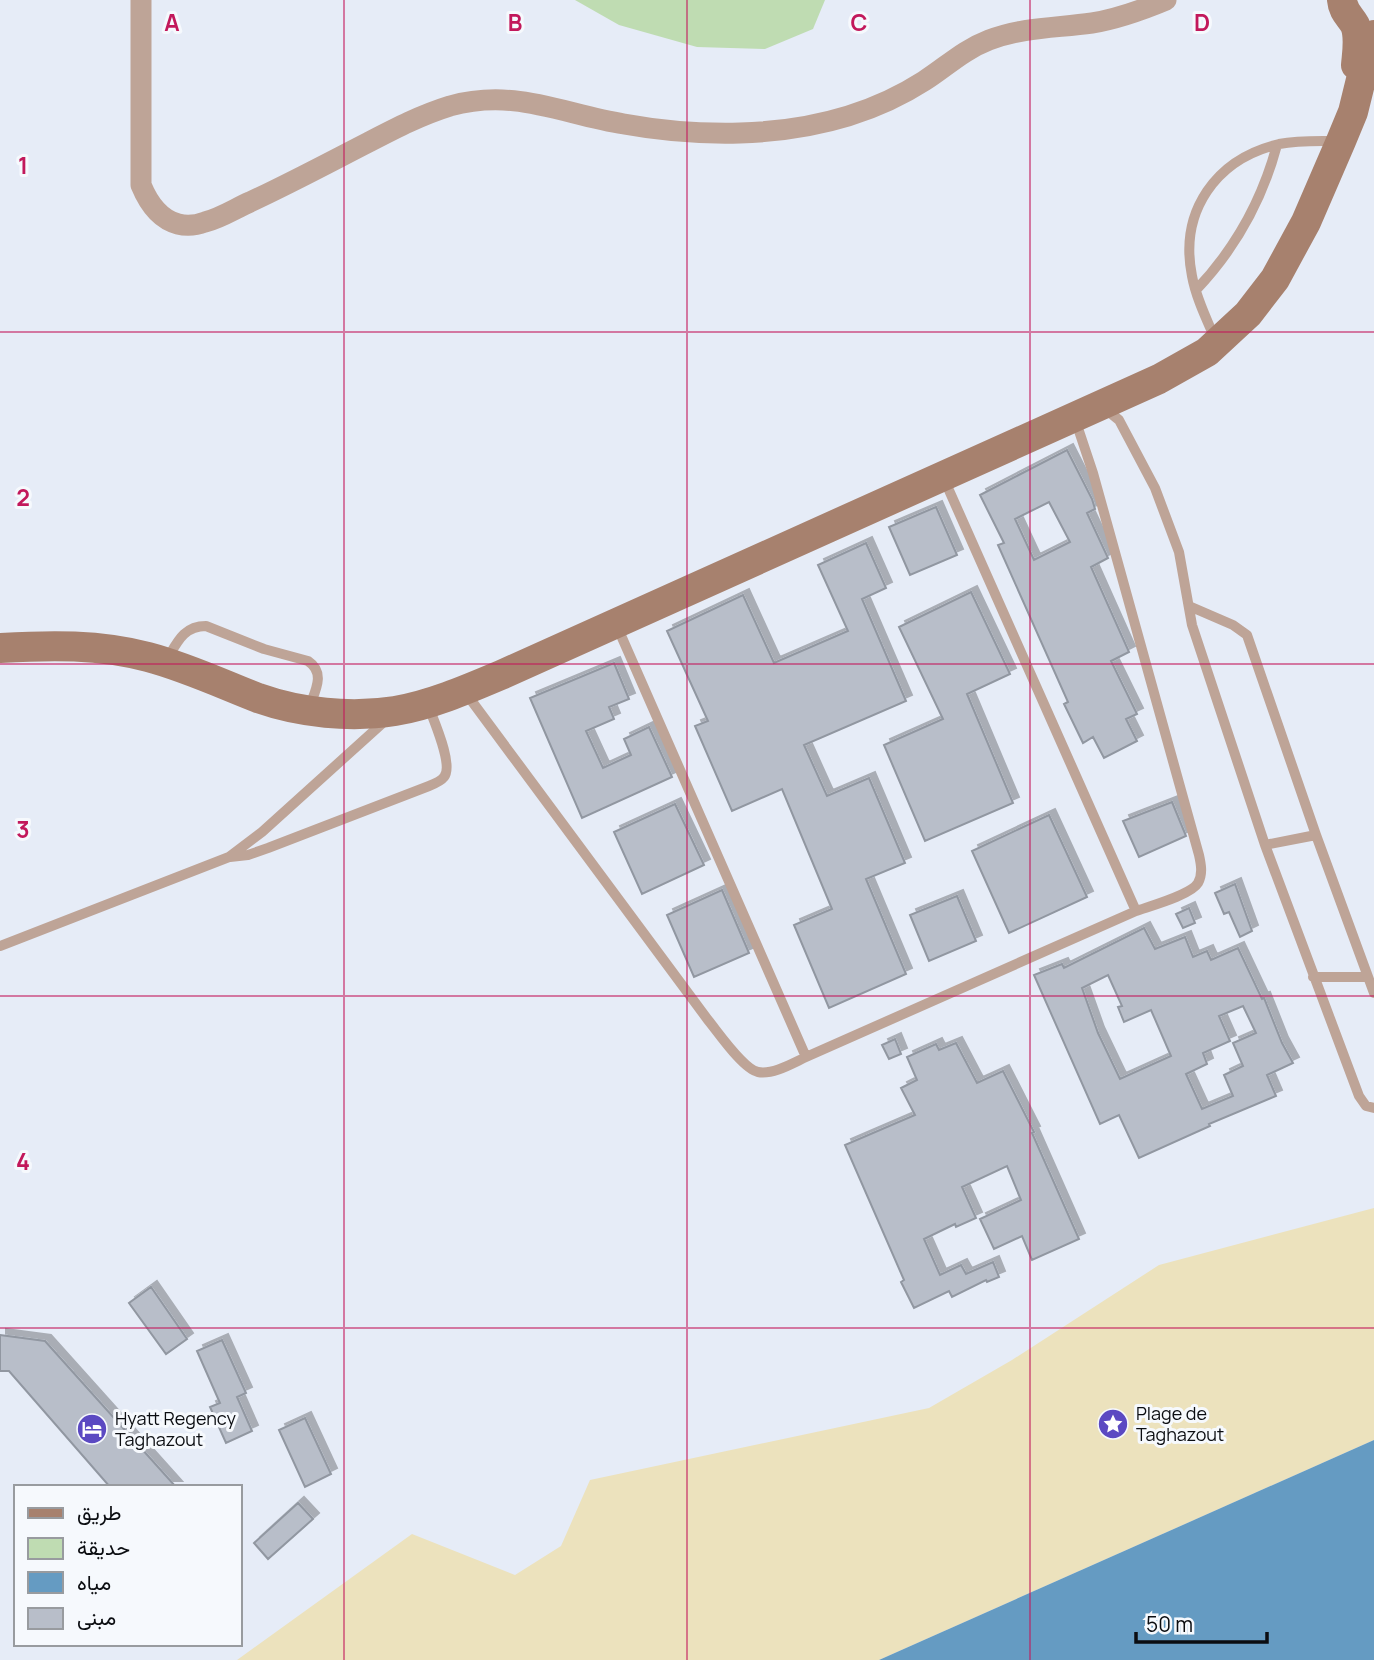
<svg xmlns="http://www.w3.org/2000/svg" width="1374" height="1660" font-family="Manrope,Vazirmatn,sans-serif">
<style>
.green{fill:#bfdcb2}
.sand{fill:#ece2bd}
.water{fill:#659bc2}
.building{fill:#b8bec9;stroke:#9197a1;stroke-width:2;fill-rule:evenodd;filter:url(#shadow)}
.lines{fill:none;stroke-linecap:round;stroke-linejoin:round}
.lane{stroke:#bea497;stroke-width:10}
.street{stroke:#bea497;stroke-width:21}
.secondary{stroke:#a7816e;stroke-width:30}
.grid{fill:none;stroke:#c2185b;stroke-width:2;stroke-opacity:0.55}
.labels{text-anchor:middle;stroke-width:6;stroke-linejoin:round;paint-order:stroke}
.poi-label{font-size:18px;fill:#0b0d11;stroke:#f6f9fd;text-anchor:start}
.grid-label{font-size:23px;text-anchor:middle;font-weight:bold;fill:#c2185b;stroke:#f6f9fd;stroke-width:6;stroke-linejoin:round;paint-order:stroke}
</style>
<defs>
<filter id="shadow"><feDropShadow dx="6" dy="-6" stdDeviation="0" flood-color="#0004"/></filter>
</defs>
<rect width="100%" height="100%" fill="#e6ecf7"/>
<path class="green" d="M 575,0 L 825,0 L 813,29 L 765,49 L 697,47 L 619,25 Z"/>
<path class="sand" d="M 1374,1208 L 1374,1440 L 879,1660 L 237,1660 L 412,1534 L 515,1575 L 561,1546 L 590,1480 L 929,1408 L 1012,1360 L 1159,1265 Z"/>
<path class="water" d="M 1374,1440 L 1374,1660 L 879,1660 Z"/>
<path class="building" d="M 1067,450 L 1092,499 L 1095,509 L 1087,513 L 1108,558 L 1091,567 L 1129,652 L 1111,661 L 1137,714 L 1126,719 L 1137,741 L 1104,758 L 1093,737 L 1083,743 L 1064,704 L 1068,702 L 998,545 L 1004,543 L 980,495 ZM 1049,502 L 1070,542 L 1034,560 L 1015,519 Z
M 936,507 L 957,555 L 910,575 L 889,527 Z
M 866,543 L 886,588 L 862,599 L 906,701 L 804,745 L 827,796 L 869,778 L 905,863 L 866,879 L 906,974 L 829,1008 L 794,925 L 832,909 L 782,789 L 732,811 L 695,726 L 708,721 L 667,631 L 743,595 L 774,663 L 848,631 L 818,565 Z
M 971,592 L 1010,674 L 967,694 L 1013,803 L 925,841 L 884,745 L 943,719 L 899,627 Z
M 614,663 L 629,699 L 609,707 L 614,719 L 586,731 L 603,768 L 631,755 L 624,739 L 649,727 L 672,777 L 582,818 L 530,698 Z
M 1172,802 L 1186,836 L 1139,857 L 1123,821 Z
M 675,804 L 704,865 L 642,894 L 614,832 Z
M 1049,815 L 1087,897 L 1009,933 L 972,851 Z
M 1235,884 L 1252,931 L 1240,937 L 1229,912 L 1224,914 L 1215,893 Z
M 722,890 L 749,953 L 694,977 L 667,915 Z
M 957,896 L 976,941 L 929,961 L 910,915 Z
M 1189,908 L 1195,923 L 1183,928 L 1176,914 Z
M 1144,928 L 1155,949 L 1185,937 L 1193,957 L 1207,951 L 1211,960 L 1238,948 L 1262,999 L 1264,998 L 1282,1043 L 1293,1063 L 1267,1075 L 1276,1096 L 1209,1124 L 1210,1126 L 1139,1158 L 1119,1115 L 1100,1124 L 1034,975 L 1062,964 L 1064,968 ZM 1108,975 L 1122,1006 L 1118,1007 L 1124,1022 L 1151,1010 L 1171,1056 L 1120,1079 L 1098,1033 L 1082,988 ZM 1243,1006 L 1256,1033 L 1233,1043 L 1243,1066 L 1224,1075 L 1233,1096 L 1202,1109 L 1186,1074 L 1207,1064 L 1203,1053 L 1230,1041 L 1219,1016 Z
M 895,1039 L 901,1054 L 889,1059 L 882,1045 Z
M 956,1043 L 977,1083 L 1003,1071 L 1034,1132 L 1032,1133 L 1079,1239 L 1032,1260 L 1022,1236 L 994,1249 L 980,1219 L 1021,1200 L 1007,1166 L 962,1187 L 976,1218 L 956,1227 L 955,1224 L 924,1239 L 940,1275 L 961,1265 L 966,1274 L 993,1262 L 999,1277 L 987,1282 L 986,1280 L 952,1297 L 949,1291 L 914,1308 L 901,1282 L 904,1280 L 845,1145 L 915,1115 L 901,1088 L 917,1080 L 907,1057 L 936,1044 L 939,1050 Z
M 151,1287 L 187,1339 L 166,1354 L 129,1303 Z
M 0,1335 L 45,1341 L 176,1487 L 110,1487 L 9,1371 L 0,1371 Z
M 222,1340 L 246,1393 L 237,1397 L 252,1431 L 226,1443 L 210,1407 L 220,1403 L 197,1351 Z
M 305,1418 L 331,1474 L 305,1487 L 279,1430 Z
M 298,1503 L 313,1519 L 268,1559 L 254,1543 Z"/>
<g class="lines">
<path class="lane" d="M 1196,290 C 1236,248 1262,201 1277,145
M 1216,341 C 1207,320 1196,298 1192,276 C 1179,211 1216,159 1279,144 C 1299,140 1318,141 1338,141
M 1103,407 L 1119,420 L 1155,488 L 1179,552 L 1192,625 L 1265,845 L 1359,1096 L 1366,1106 L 1374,1108
M 944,479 L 1136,911
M 1189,606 L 1233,625 L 1247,635 L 1316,835 L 1374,993
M 616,624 L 806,1057
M 166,661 C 177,643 183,626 206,626 L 264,649 L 308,661 C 326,673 315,691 309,708
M 465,692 L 708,1020 C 718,1032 743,1069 758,1072 C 773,1075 793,1063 806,1057 L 1136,911 C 1150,906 1191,895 1198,883 C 1203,874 1201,864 1199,855 L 1093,473 L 1075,419
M 1265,845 L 1316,835
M 230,857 L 248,855 L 268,848 L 429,786 C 434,784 441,781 444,777 C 454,765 433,719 428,705
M 0,946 L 229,857 L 262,832 L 386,720
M 1313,977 L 1367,977"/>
<path class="street" d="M 141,0 L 141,185 C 148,202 159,219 178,224 C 186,226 197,225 205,222 C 221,218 236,208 250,202 C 291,183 330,162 369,142 C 396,128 421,115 450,106 C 515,88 562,114 624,124 C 662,131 701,134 740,133 C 805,131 868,117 924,81 C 946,67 963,50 989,40 C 1023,27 1056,28 1092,23 C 1117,19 1142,10 1166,0"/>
<path class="secondary" d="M 1342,0 C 1343,12 1350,16 1355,25 C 1360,37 1357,53 1356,65
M 0,648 C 50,645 99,644 148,657 C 186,667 222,684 258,698 C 300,713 351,718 395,711 C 431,705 468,689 501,675 L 1159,379 L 1207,352 L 1248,314 L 1275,279 L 1306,222 L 1341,141 L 1353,112 L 1369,47 L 1374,35"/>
</g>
<path class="grid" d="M 344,0 L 344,1660M 687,0 L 687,1660M 1030,0 L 1030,1660M 0,332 L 1374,332M 0,664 L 1374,664M 0,996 L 1374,996M 0,1328 L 1374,1328"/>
<defs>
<g id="sight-disc" transform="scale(1.575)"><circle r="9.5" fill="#5b49c2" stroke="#f6f9fd"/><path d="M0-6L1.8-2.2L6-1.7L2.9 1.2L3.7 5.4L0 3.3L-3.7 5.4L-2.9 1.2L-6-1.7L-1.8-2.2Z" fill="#fff"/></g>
<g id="hotel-disc" transform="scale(1.575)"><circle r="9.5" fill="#5b49c2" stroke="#f6f9fd"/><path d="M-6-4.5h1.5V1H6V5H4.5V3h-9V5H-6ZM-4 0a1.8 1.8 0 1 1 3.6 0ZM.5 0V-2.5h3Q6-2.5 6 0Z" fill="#fff"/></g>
</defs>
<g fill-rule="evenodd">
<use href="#sight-disc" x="1113" y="1424"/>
<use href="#hotel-disc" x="92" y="1429"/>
</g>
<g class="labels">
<g class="poi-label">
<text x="1136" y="1420">Plage de<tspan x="1136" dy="21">Taghazout</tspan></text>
<text x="115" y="1425">Hyatt Regency<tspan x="115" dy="21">Taghazout</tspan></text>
</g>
</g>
<g class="grid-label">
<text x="172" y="31">A</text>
<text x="515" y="31">B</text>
<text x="859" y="31">C</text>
<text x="1202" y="31">D</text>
<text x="23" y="174">1</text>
<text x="23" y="506">2</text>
<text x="23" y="838">3</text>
<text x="23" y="1170">4</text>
</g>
<rect x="14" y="1485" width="228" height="161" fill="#f6f9fd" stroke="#989b9f" stroke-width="2"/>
<rect x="28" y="1508" width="35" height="10" fill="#a7816e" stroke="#989b9f" stroke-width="2"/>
<text x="77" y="1520" font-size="21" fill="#0b0d11">طريق</text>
<rect x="28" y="1538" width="35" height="21" fill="#bfdcb2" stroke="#989b9f" stroke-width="2"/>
<text x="77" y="1555" font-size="21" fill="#0b0d11">حديقة</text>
<rect x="28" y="1572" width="35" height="21" fill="#659bc2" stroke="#989b9f" stroke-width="2"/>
<text x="77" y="1590" font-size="21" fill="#0b0d11">مياه</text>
<rect x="28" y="1608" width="35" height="21" fill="#b8bec9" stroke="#989b9f" stroke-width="2"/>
<text x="77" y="1625" font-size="21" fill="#0b0d11">مبنى</text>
<path d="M1136 1632v10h131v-10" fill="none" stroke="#0b0d11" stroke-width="3.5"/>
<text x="1146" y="1632" font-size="21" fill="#0b0d11" stroke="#f6f9fd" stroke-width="5" paint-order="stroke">50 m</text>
</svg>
